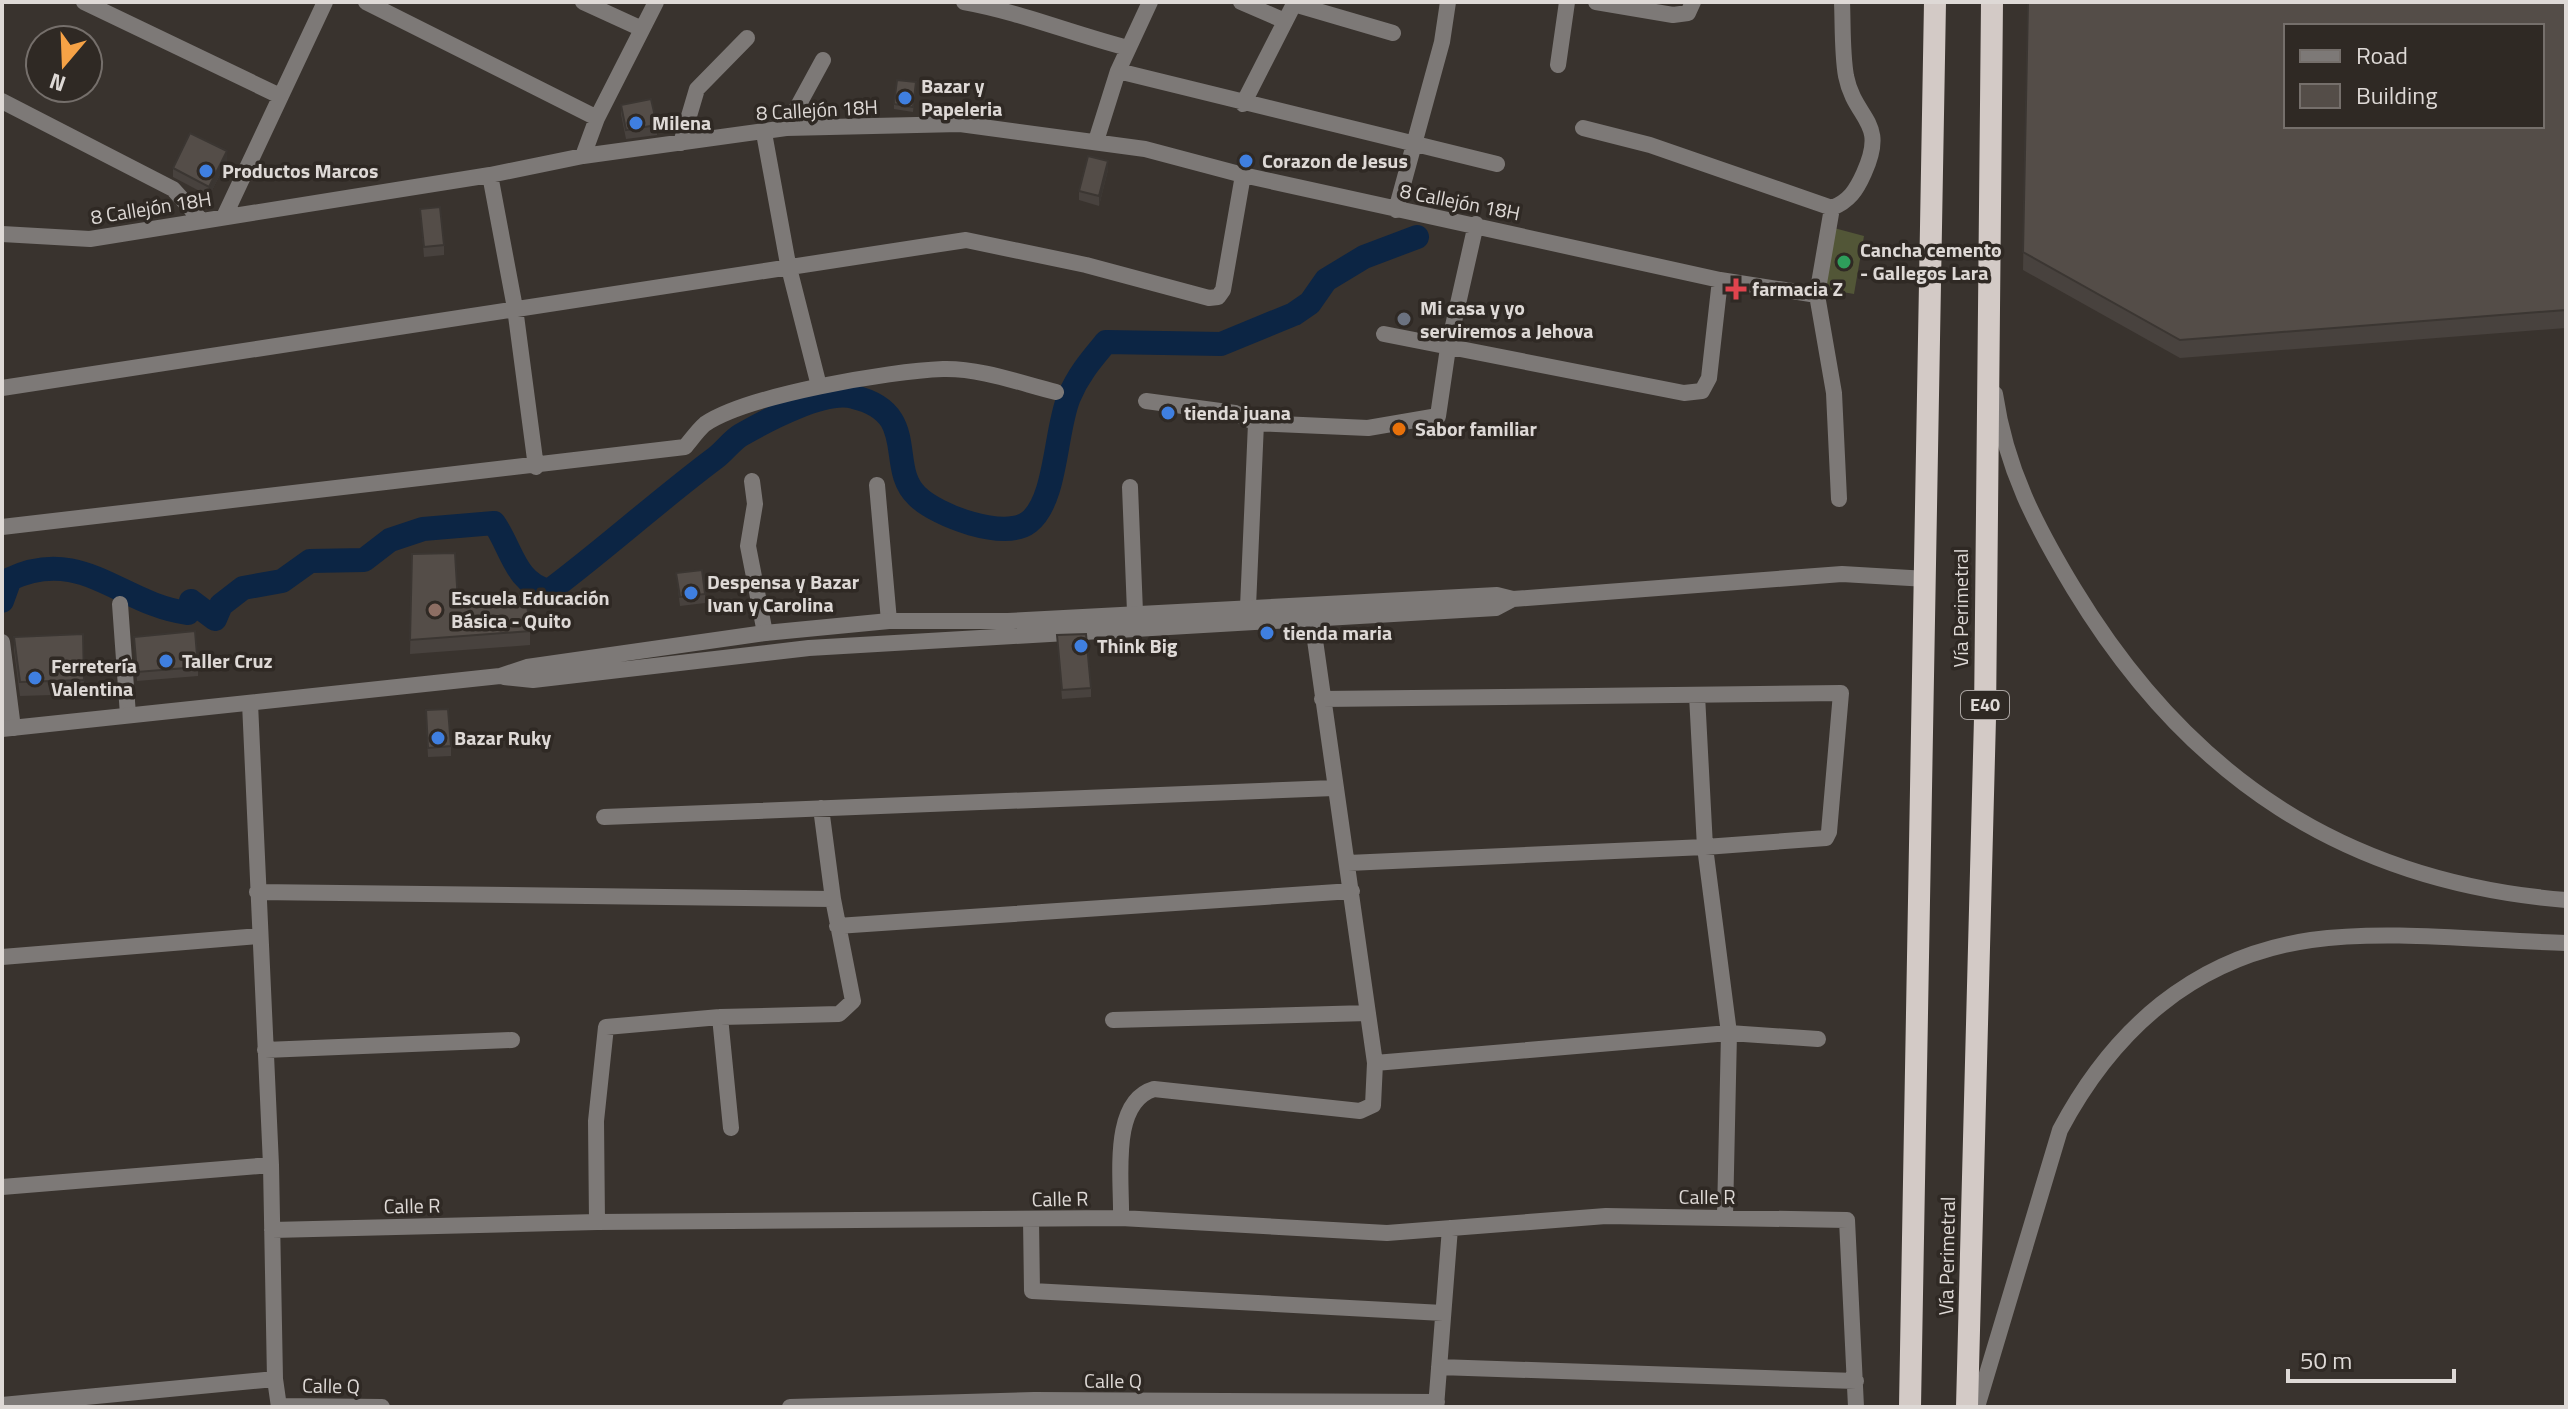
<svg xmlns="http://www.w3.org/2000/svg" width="2568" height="1409" font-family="'Titillium Web',sans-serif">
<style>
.green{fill:#525637}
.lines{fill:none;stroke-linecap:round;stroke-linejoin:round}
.canal{stroke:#0c2544;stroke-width:24}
.minor{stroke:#7d7977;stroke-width:16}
.tertiary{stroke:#7d7977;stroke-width:16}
.trunk{stroke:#d3cac6;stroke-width:22}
.wall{fill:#48423e}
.shaded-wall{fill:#3b3632}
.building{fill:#544d48;stroke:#3b3632;stroke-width:2;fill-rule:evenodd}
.shop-dot{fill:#3f7fe0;stroke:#2f2924;stroke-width:3}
.leisure-dot{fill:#2e9e5b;stroke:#2f2924;stroke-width:3}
.health-dot{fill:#e0444e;stroke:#2f2924;stroke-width:3}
.worship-dot{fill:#6b7280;stroke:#2f2924;stroke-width:3}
.food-dot{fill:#e8710a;stroke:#2f2924;stroke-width:3}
.education-dot{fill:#8d6e63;stroke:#2f2924;stroke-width:3}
.labels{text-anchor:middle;stroke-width:7;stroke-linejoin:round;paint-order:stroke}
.shield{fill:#2f2924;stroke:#aaa4a1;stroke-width:2}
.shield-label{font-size:18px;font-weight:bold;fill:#ded9d6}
.poi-label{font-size:20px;font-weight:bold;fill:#ded9d6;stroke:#2f2924;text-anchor:start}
.street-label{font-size:20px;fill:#ded9d6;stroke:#2f2924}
</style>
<rect width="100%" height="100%" fill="#39332e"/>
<path class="green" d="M 1834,228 L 1864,236 L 1854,294 L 1825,289 Z"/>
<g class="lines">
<path class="canal" d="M 2,601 L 10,579 C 82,545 122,605 188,613 L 191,601 L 215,619 L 221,605 L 243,588 L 282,581 L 310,561 L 364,560 L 390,540 L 423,529 L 494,523 C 512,549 515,583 549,591 C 605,549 658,501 714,459 C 724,452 731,441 741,435 C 767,420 825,389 854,397 C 921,413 886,467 917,496 C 937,516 1005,541 1029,522 C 1057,500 1055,430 1069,397 C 1078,375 1091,360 1106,342 L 1221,344 L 1294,314 L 1310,303 L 1326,280 L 1364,257 L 1417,237"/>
<path class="minor" d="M 84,2 L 280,96
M 366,2 L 597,118
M 583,2 L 642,29
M 964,2 C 1020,12 1073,34 1128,48
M 1241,2 L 1285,21
M 1596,2 L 1673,15 L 1688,13 L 1693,2
M 1294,4 L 1393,33
M 1558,65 L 1567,2
M 1118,71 L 1497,164
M 2,101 L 173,189 L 200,219
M 1243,104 L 1295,2
M 786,128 L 823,60
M 1583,128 L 1650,145 L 1832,208 L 1817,295 L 1834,393 L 1839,499
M 764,133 L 788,264 L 819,386
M 1096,141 L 1118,71 L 1150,2
M 681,143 L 697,89 L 747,38
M 583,156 L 597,118 L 656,2
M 490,175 L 515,308 L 536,467
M 1832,208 C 1849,201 1856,191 1864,173 C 1888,120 1855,121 1846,76 C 1842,53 1843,26 1842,2
M 1396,210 L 1442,42 L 1448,2
M 224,217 L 325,2
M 2,234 L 90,239 L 490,175 L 583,156 L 786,128 L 960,124 L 1145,149 L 1243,175 L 1720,280 L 1817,295
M 1384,334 L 1684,393 L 1702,391 L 1709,378 L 1720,280
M 2,388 L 966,240 L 1086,265 L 1209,298 L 1218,297 L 1223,290 L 1243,175
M 1146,401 L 1235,413 L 1256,423
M 752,481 L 755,504 L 748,546 L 765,633
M 877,485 L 889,621
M 1130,487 L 1135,612
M 2,527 L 685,447 C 691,440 698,430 705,424 C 748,395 889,371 943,369 C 980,368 1020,383 1056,392
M 120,604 L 128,715
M 1248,607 L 1256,423 L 1368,428 L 1438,416 L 1448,348 L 1476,224
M 2,642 L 13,728
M 1697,695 L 1705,847 L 1729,1033 L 1725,1216
M 1322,699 L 1841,693 L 1829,832 L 1826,838 L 1705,847 L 1348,863
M 250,703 L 271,1165 L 275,1379 L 279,1407
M 821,808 L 833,899
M 604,817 L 1334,788
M 257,892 L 833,899 L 853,1001 L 839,1014 L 720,1017 L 606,1027 L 596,1121 L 597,1222
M 837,926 L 1352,891
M 2,957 L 259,936
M 720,1017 L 731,1128
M 1113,1020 L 1368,1013
M 265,1050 L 512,1040
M 1375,1063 L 1729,1033 L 1818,1039
M 2,1187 L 271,1165
M 1121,1218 C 1122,1179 1110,1102 1154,1089 L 1360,1111 L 1373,1105 L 1375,1063 L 1312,619
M 1031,1219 L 1032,1291 L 1443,1313
M 272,1230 L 597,1222 L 1121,1218 L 1387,1233 L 1606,1216 L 1847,1220 L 1856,1407
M 1439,1367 L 1856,1381
M 2,1405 L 275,1379
M 279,1406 L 382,1407
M 790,1407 L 1034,1400 L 1437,1402
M 1436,1407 L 1450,1228"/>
<path class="tertiary" d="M 1995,394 C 2006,469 2036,526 2074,589 C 2188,777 2345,882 2566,900
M 504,677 L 533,680 L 809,648 L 1496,608 L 1513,599
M 2,729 L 500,676 L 527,667 L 765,633 L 889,621 L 1008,621 L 1497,595 L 1513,599 L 1842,574 L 1927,579
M 1977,1407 L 2060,1130 C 2113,1030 2194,957 2311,940 C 2389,929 2486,941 2566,943"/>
<path class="trunk" d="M 1910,1407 L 1935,2
M 1967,1407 L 1985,718 L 1992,2"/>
</g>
<path class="wall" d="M 2028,2 L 2566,2 L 2566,328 L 2180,358 L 2023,270 Z
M 916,82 L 913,112 L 894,109 L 894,104 Z
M 621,105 L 657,125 L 657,135 L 626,139 L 621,114 Z
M 227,161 L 209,196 L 173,177 L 173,168 Z
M 1108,170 L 1099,206 L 1079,200 L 1079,191 Z
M 420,209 L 444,245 L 444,255 L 424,257 Z
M 412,554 L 458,602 L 530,631 L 530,645 L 410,654 Z
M 676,573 L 705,594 L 705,603 L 680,606 Z
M 1057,635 L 1091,688 L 1091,697 L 1062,699 Z
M 14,637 L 84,680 L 84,694 L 20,696 L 14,650 Z
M 134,637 L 198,667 L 198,676 L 137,681 Z
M 426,720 L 451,746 L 451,756 L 428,757 Z"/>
<path class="shaded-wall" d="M 227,151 L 227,161 L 209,196 L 209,187 Z
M 1108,161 L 1108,170 L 1099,206 L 1099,196 Z"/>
<path class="building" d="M 2028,2 L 2566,2 L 2566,310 L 2180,340 L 2023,252 ZM 2286,26 L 2542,26 L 2542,126 L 2286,126 Z
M 897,80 L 916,82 L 913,107 L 894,104 Z
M 651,99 L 657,125 L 626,130 L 621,105 Z
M 190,133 L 227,151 L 209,187 L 173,168 Z
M 1088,156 L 1108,161 L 1099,196 L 1079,191 Z
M 440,207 L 444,245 L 424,247 L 420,209 Z
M 455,553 L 458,602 L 526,594 L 530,631 L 410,640 L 412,554 Z
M 702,570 L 705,594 L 680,597 L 676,573 Z
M 195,631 L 198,667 L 137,672 L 134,637 Z
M 83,634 L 84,680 L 20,682 L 14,637 Z
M 1086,634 L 1091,688 L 1062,690 L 1057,635 Z
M 448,709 L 451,746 L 428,748 L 426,710 Z"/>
<g class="shop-dot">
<circle cx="905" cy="98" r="8"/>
<circle cx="636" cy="123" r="8"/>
<circle cx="1246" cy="161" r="8"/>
<circle cx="206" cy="171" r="8"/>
<circle cx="1168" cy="413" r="8"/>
<circle cx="691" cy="593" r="8"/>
<circle cx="1267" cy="633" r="8"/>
<circle cx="1081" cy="646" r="8"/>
<circle cx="166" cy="661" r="8"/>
<circle cx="35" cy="678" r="8"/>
<circle cx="438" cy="738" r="8"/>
</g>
<circle class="leisure-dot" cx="1844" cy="262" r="8"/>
<path class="health-dot" d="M1732 277h8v8h8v8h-8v8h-8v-8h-8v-8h8z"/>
<circle class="worship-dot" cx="1404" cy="319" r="8"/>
<circle class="food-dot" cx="1399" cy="429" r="8"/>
<circle class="education-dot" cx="435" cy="610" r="8"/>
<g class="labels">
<rect class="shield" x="1961" y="691" width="48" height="28" rx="6"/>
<g class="shield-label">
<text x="1985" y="711">E40</text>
</g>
<g class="poi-label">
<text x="921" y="93">Bazar y<tspan x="921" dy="23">Papeleria</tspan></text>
<text x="652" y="130">Milena</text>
<text x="1262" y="168">Corazon de Jesus</text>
<text x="222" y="178">Productos Marcos</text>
<text x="1860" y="257">Cancha cemento<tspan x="1860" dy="23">- Gallegos Lara</tspan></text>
<text x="1752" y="296">farmacia Z</text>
<text x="1420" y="315">Mi casa y yo<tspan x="1420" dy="23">serviremos a Jehova</tspan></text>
<text x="1184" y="420">tienda juana</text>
<text x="1415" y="436">Sabor familiar</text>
<text x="707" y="589">Despensa y Bazar<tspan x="707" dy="23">Ivan y Carolina</tspan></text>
<text x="451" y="605">Escuela Educación<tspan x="451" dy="23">Básica - Quito</tspan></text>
<text x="1283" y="640">tienda maria</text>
<text x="1097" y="653">Think Big</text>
<text x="182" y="668">Taller Cruz</text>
<text x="51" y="673">Ferretería<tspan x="51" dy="23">Valentina</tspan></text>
<text x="454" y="745">Bazar Ruky</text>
</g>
<g class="street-label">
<text transform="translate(817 110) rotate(-3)" y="7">8 Callejón 18H</text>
<text transform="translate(1460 202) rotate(11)" y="7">8 Callejón 18H</text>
<text transform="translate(151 208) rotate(-9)" y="7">8 Callejón 18H</text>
<text transform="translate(1961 608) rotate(-90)" y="7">Vía Perimetral</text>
<text x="1707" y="1204">Calle R</text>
<text transform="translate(1060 1199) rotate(-1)" y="7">Calle R</text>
<text transform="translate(412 1206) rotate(-1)" y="7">Calle R</text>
<text transform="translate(1947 1256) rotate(-89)" y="7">Vía Perimetral</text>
<text x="1113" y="1388">Calle Q</text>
<text transform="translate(331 1386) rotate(1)" y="7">Calle Q</text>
</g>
</g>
<rect width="2568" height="1409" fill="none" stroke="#ded9d6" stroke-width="8"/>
<rect x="2284" y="24" width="260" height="104" fill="#2f2924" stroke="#756f6b" stroke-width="2"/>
<rect x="2300" y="50" width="40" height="12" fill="#7d7977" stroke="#756f6b" stroke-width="2"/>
<text x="2356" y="64" font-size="24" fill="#ded9d6">Road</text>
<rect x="2300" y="84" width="40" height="24" fill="#544d48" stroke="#756f6b" stroke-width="2"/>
<text x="2356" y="104" font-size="24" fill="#ded9d6">Building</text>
<g transform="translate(64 64) rotate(199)"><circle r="38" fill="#2f2924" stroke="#756f6b" stroke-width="2"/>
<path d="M0-6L14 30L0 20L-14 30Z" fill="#f6a246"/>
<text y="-12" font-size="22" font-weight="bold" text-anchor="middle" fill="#ded9d6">N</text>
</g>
<path d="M2288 1369v12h166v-12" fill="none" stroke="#ded9d6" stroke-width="4"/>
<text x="2300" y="1369" font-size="24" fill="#ded9d6" stroke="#2f2924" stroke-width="6" paint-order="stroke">50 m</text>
</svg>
